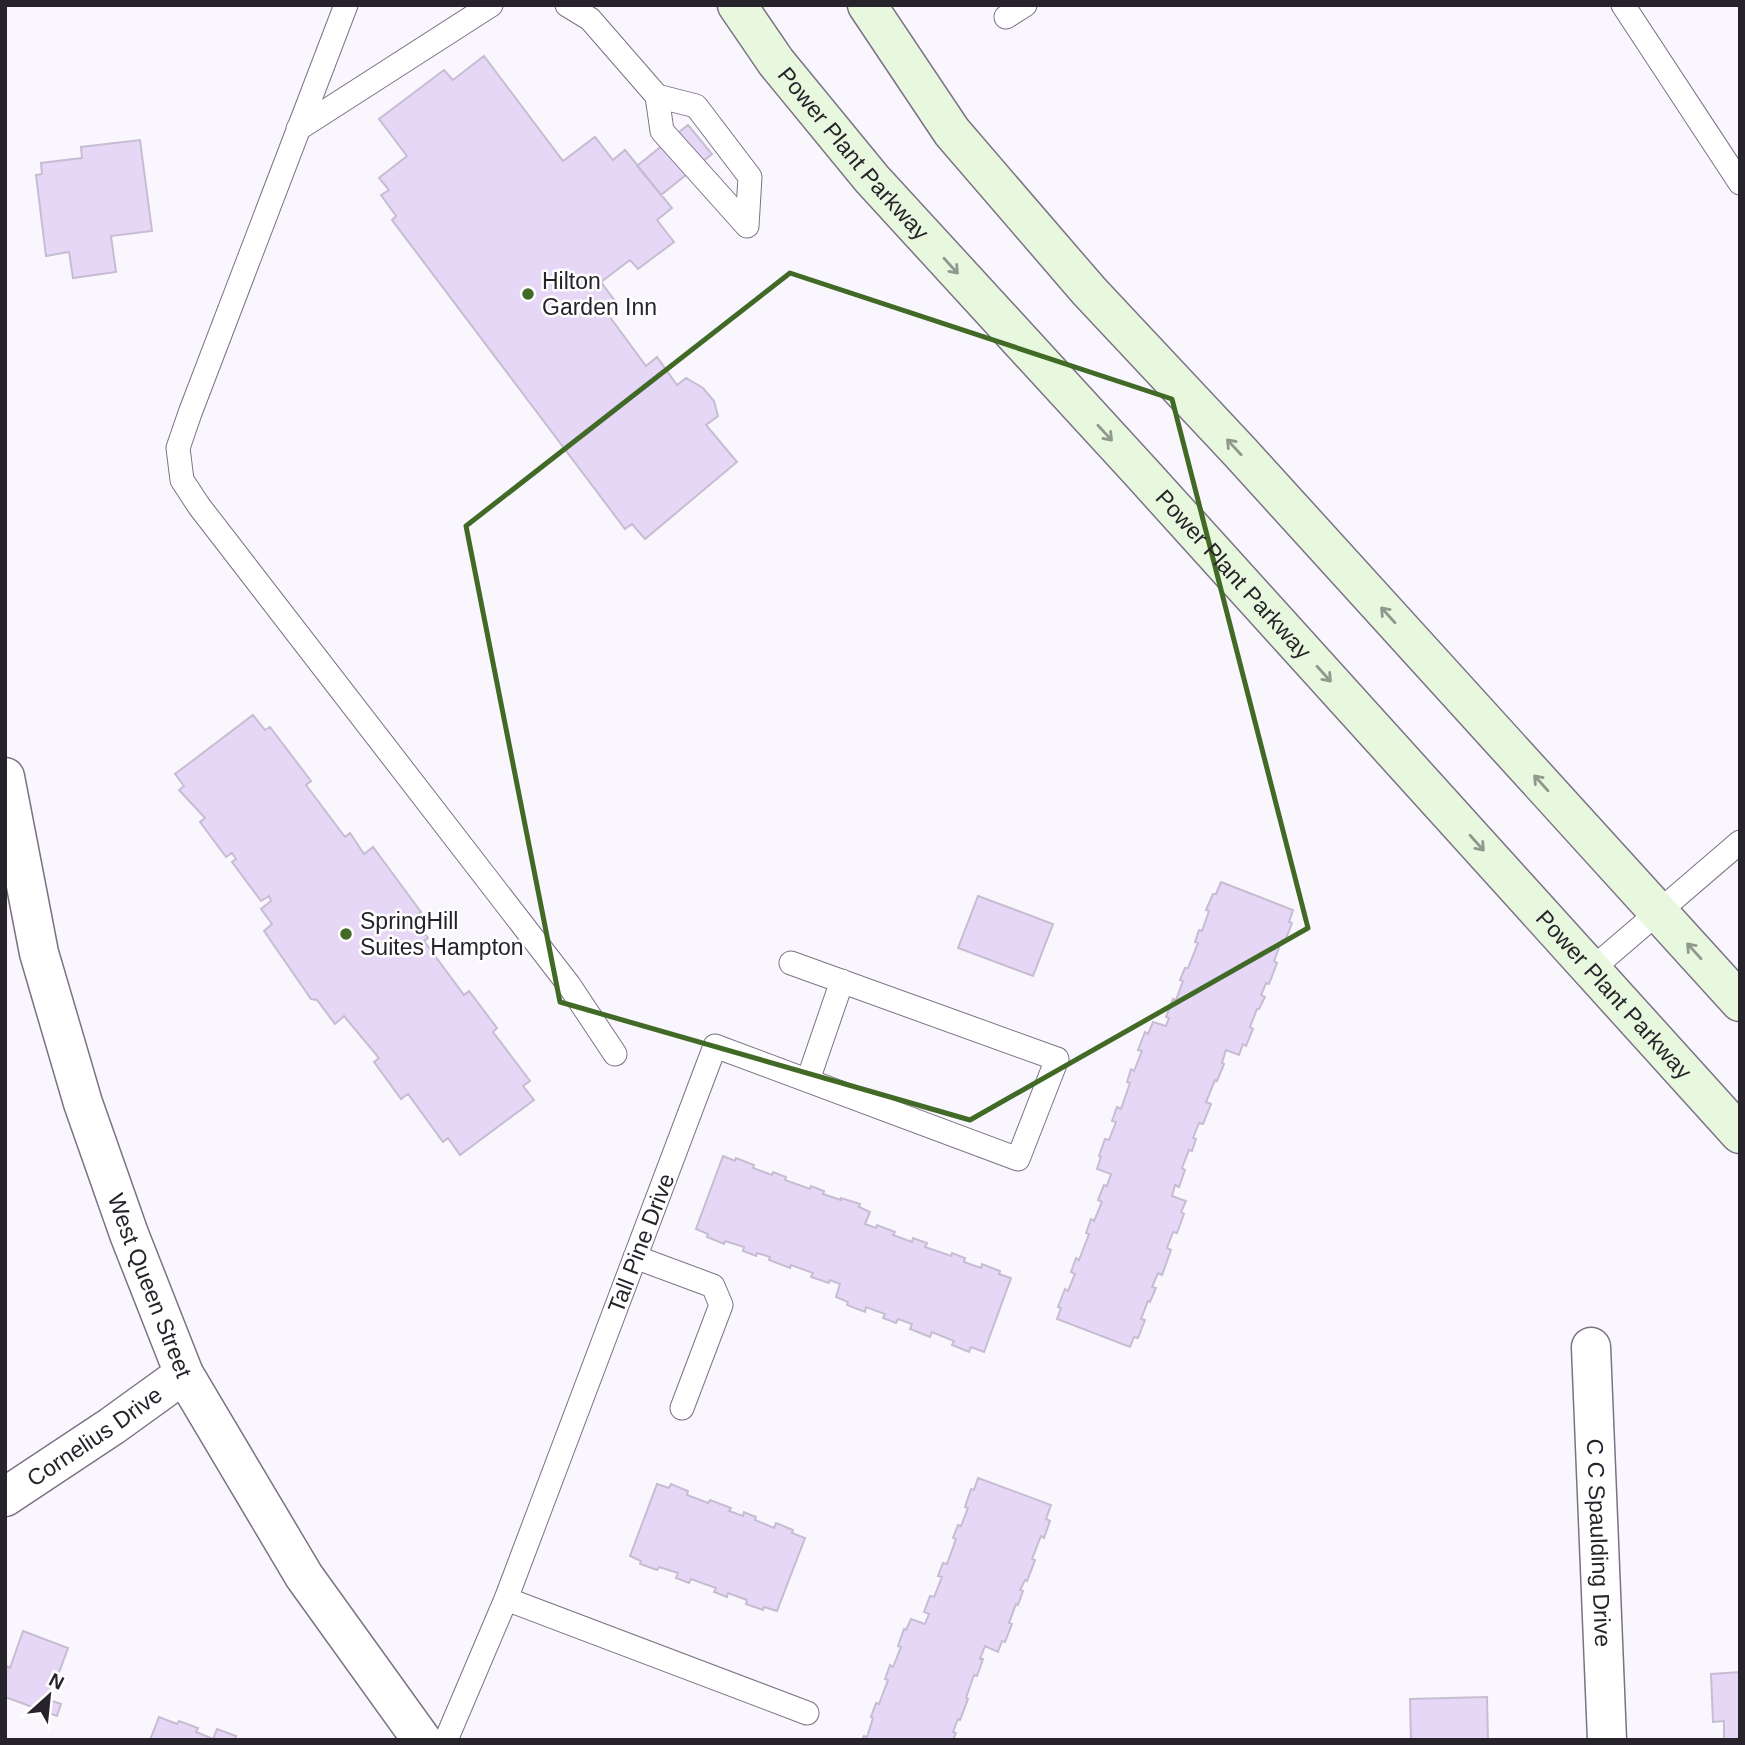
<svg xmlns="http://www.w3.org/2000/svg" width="1745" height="1745" font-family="Helvetica,sans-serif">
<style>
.building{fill:#e7d7f7;stroke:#c7bdd2;stroke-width:2}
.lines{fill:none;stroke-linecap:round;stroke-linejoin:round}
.service-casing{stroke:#7b7285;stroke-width:25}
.minor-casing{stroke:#7b7285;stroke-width:41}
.tertiary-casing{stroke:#7b7285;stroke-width:41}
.secondary-casing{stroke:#7b7285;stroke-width:41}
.service{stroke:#fff;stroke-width:23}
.minor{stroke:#fff;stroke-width:38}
.tertiary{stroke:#fff;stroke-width:38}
.secondary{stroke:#e8f8df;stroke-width:38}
.oneway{stroke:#91988e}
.marked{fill:none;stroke:#416a26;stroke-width:5;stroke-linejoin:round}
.poi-dot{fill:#416a26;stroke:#fff;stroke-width:2.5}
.labels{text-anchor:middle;stroke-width:5;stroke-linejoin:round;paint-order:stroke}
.street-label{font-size:23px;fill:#26232a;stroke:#fff}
.poi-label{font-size:23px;fill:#26232a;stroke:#fff;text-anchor:start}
</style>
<rect width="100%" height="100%" fill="#faf6fe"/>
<path class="building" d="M 484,56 L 563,161 L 595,137 L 613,160 L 625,150 L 672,208 L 657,220 L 674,242 L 638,269 L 630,260 L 601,282 L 618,305 L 607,313 L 646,366 L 657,357 L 677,385 L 686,378 L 703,388 L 714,401 L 718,416 L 706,425 L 737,462 L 645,539 L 632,524 L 625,529 L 392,220 L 396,216 L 381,195 L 389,190 L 379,178 L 407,156 L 379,119 L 444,70 L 453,80 Z
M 688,125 L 712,154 L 661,195 L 637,166 Z
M 140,140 L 152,231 L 111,236 L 116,272 L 73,278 L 69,252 L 46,256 L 36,175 L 42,174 L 41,163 L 82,158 L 81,147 Z
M 253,715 L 265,730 L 270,727 L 311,781 L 306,785 L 345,837 L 350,833 L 364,854 L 373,847 L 421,912 L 413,918 L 428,938 L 424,941 L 464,995 L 469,991 L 497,1028 L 493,1032 L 530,1081 L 523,1086 L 534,1100 L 460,1155 L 448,1138 L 443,1142 L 408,1094 L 401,1099 L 374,1062 L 379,1058 L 344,1016 L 335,1024 L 317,1000 L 311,999 L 264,931 L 272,924 L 261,909 L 271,901 L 269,896 L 261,901 L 232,862 L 236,859 L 232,853 L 226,857 L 200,822 L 205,818 L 179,790 L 184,786 L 175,774 Z
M 1221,882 L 1293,910 L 1289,922 L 1292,923 L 1285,941 L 1282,940 L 1274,961 L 1277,963 L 1269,984 L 1266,983 L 1261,995 L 1265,997 L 1259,1009 L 1257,1009 L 1250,1027 L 1253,1029 L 1246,1046 L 1243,1044 L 1239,1055 L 1226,1050 L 1222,1063 L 1224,1064 L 1217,1081 L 1215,1080 L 1206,1102 L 1211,1104 L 1203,1124 L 1199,1123 L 1193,1138 L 1196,1139 L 1192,1151 L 1189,1150 L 1182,1168 L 1185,1170 L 1179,1187 L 1175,1185 L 1172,1196 L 1186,1201 L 1181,1212 L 1184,1214 L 1177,1233 L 1173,1232 L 1167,1248 L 1171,1250 L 1162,1275 L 1158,1273 L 1152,1287 L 1156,1288 L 1150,1302 L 1148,1301 L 1141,1319 L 1145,1320 L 1138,1338 L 1134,1337 L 1130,1347 L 1057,1319 L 1061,1308 L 1058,1307 L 1065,1289 L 1068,1291 L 1075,1274 L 1071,1272 L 1076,1258 L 1079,1260 L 1089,1234 L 1086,1233 L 1091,1219 L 1094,1221 L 1102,1202 L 1098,1200 L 1104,1185 L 1107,1186 L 1111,1174 L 1097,1169 L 1101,1157 L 1099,1156 L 1105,1139 L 1109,1140 L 1116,1122 L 1112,1121 L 1117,1107 L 1121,1109 L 1130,1083 L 1127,1082 L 1131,1069 L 1134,1071 L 1142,1051 L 1138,1050 L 1145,1032 L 1148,1034 L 1153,1022 L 1166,1026 L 1169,1018 L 1166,1017 L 1173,999 L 1176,1000 L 1183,981 L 1180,980 L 1185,968 L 1188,968 L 1198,943 L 1195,942 L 1199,930 L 1202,931 L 1209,911 L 1206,910 L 1213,894 L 1216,894 Z
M 978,896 L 1053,924 L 1033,976 L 958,948 Z
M 723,1156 L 735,1161 L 736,1158 L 754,1165 L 753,1168 L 772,1175 L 773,1172 L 786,1177 L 785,1180 L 810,1189 L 811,1186 L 824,1191 L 823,1194 L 841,1200 L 841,1198 L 860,1204 L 859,1207 L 870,1212 L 865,1224 L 876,1228 L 877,1225 L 895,1232 L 893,1235 L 912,1242 L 913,1238 L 927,1243 L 925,1247 L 951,1256 L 952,1253 L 965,1258 L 964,1262 L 981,1268 L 982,1264 L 1000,1271 L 999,1274 L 1011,1278 L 984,1352 L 971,1347 L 969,1352 L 952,1345 L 954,1341 L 932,1332 L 930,1337 L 910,1329 L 912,1324 L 898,1319 L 896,1323 L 883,1318 L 885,1314 L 866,1307 L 865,1312 L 847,1305 L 848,1302 L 836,1297 L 840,1284 L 830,1280 L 829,1283 L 811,1277 L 813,1273 L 791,1265 L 790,1268 L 769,1260 L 770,1257 L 757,1253 L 756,1256 L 743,1251 L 744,1247 L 725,1241 L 724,1244 L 707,1237 L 708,1234 L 696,1229 Z
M 978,1478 L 1051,1505 L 1046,1519 L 1050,1521 L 1044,1538 L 1041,1536 L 1032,1559 L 1035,1560 L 1027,1581 L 1025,1580 L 1020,1590 L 1023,1591 L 1018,1605 L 1016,1604 L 1009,1623 L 1012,1624 L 1005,1642 L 1002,1641 L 998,1652 L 985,1646 L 980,1659 L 983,1659 L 977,1676 L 974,1675 L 966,1698 L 968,1699 L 960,1720 L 958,1719 L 953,1732 L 956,1733 L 953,1740 L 862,1740 L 864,1736 L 867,1737 L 873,1718 L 871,1717 L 876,1703 L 879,1704 L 888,1680 L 885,1679 L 890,1665 L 893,1667 L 901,1647 L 898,1646 L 904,1629 L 906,1630 L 911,1619 L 925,1624 L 929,1614 L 924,1612 L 930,1596 L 934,1597 L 942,1577 L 938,1576 L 943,1563 L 947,1564 L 956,1539 L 953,1538 L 958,1525 L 961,1526 L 968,1508 L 965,1507 L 971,1489 L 974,1490 Z
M 657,1484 L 669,1488 L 671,1484 L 688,1491 L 687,1495 L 708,1503 L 710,1500 L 731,1508 L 729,1511 L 743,1516 L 744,1512 L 756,1517 L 755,1520 L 774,1528 L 776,1523 L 793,1530 L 792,1533 L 805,1538 L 777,1611 L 764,1607 L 763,1610 L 746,1604 L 747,1600 L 728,1593 L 727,1597 L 714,1592 L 716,1588 L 691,1579 L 689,1583 L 676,1578 L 678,1573 L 659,1567 L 657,1570 L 640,1564 L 641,1561 L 630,1556 Z
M 23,1631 L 68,1648 L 49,1700 L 61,1704 L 57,1716 L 5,1697 L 5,1672 L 7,1666 L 10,1668 Z
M 1740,1672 L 1740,1740 L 1724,1740 L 1724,1721 L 1713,1722 L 1711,1674 Z
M 1487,1697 L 1488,1740 L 1411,1740 L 1410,1699 Z
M 159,1717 L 177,1724 L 179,1721 L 198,1728 L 196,1732 L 213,1739 L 217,1729 L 236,1736 L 235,1740 L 150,1740 Z"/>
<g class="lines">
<g class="service-casing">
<path id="service" d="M 346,5 L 190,413 L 178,448 L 182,480 L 199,506 L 569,985 L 615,1054
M 567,5 L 590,19 L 657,96 L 696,106 L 750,177 L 747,226
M 1623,5 L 1740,183
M 1006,17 L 1025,5
M 657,96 L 662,131 L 747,226
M 298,129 L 491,5
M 1592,969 L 1740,842
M 808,1080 L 842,981
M 635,1257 L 713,1286 L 721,1305 L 682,1408
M 506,1599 L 807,1713
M 446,1740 L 506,1599 L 715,1046 L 1018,1159 L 1057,1059 L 791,963"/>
</g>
<g class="minor-casing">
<g id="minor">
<path id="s1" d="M 1591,1347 L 1607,1740"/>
<path id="s2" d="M 5,1497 L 112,1426 L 184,1374"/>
</g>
</g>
<g class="tertiary-casing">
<g id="tertiary">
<path id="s3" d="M 5,777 L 39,953 L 83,1103 L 129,1234 L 184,1374 L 304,1576 L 422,1740"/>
</g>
</g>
<g class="secondary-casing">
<g id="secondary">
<path id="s4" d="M 737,5 L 776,62 L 872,179 L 1140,471 L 1740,1134"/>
<path d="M 867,5 L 952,132 L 1089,291 L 1240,452 L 1740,1002"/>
</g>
</g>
<use href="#service" class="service"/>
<use href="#minor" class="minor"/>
<use href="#tertiary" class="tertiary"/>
<use href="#secondary" class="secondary"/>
</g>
<defs><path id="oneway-shaft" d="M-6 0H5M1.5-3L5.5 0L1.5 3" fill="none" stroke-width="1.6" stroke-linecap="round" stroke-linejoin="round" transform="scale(1.75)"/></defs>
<g class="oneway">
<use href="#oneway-shaft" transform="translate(951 266) rotate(48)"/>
<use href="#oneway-shaft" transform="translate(1105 433) rotate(47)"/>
<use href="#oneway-shaft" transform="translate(1234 447) rotate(-133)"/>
<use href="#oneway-shaft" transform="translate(1388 615) rotate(-132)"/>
<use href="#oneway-shaft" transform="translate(1324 674) rotate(48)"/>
<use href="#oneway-shaft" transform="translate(1541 783) rotate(-132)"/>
<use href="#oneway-shaft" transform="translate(1477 843) rotate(48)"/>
<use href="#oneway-shaft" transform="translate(1694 951) rotate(-132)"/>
</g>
<path class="marked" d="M 790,273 L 1172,399 L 1308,928 L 970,1120 L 560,1002 L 466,526 Z"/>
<g class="poi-dot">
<circle cx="528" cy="294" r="7"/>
<circle cx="346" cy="934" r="7"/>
</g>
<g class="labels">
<g class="street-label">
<text dy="8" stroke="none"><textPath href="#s4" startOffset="189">Power Plant Parkway</textPath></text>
<text dy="8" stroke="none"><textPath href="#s4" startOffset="756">Power Plant Parkway</textPath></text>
<text dy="8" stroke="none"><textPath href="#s4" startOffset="1323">Power Plant Parkway</textPath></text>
<text transform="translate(641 1243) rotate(-69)" y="8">Tall Pine Drive</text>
<text dy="8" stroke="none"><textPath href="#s3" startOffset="530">West Queen Street</textPath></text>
<text dy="8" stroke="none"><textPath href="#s2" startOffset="108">Cornelius Drive</textPath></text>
<text dy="8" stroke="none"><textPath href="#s1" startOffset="196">C C Spaulding Drive</textPath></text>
</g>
<g class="poi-label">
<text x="542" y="289">Hilton<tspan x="542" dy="26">Garden Inn</tspan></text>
<text x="360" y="929">SpringHill<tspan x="360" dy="26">Suites Hampton</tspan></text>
</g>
</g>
<rect width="1745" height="1745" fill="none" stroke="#26232a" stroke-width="14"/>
<g transform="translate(49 1696) rotate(27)" stroke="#ffffff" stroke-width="5" paint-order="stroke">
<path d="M0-5L12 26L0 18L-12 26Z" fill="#26232a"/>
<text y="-10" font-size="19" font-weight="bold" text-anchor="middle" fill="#26232a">N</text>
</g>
</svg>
